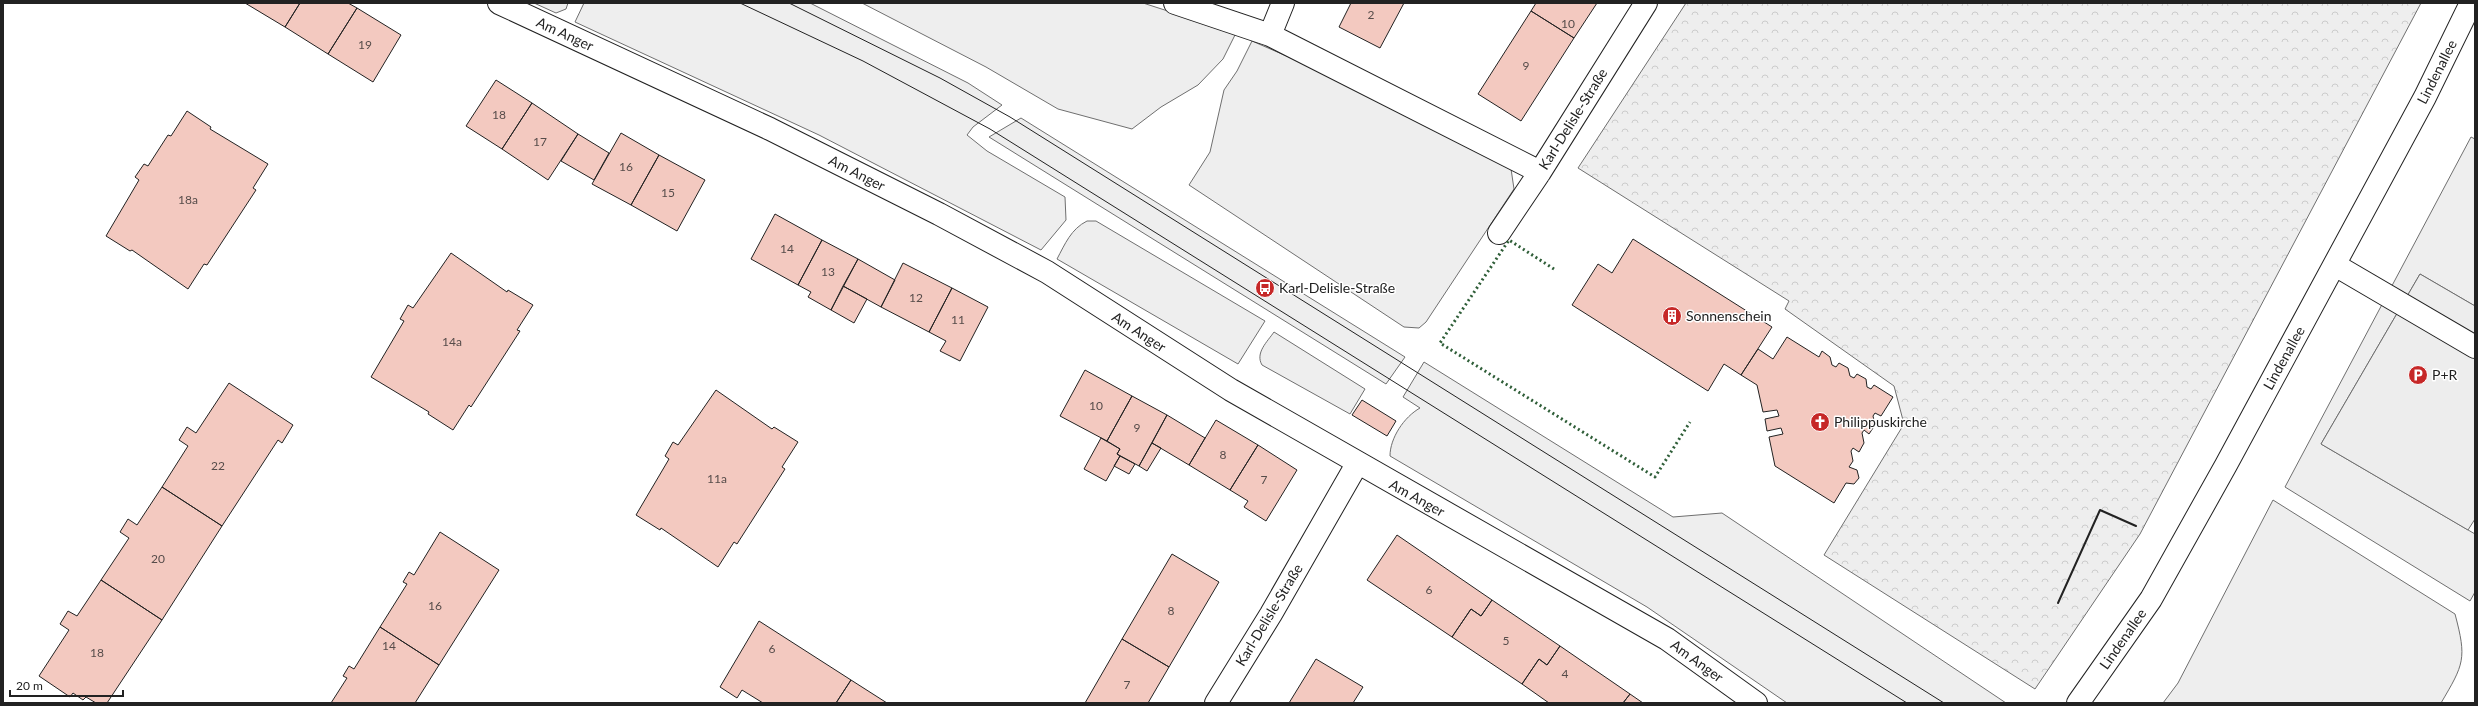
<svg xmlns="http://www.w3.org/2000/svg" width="2478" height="706" font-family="Lato,sans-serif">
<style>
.green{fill:#eee;stroke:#6f6f6f}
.park{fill:url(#park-crowns);stroke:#6f6f6f}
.parking{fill:#ededed;stroke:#6f6f6f}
.building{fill:#f3c9c0;stroke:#222}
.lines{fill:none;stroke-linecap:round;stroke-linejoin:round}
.minor-casing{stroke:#222;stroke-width:24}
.minor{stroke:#fff;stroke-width:22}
.tram{stroke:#222;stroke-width:1}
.hedge{stroke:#2f5e38;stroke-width:3;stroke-dasharray:2 3;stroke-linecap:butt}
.wall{stroke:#222;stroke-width:2}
.labels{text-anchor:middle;stroke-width:3;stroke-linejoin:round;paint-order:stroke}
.number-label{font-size:12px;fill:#564c4a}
.street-label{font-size:14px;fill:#222;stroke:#fff}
.poi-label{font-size:14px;fill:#222;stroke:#fff;text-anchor:start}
</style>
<defs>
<pattern id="park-crowns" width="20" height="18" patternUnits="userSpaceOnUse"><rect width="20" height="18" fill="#eee"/><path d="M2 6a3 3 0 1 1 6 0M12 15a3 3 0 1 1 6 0" fill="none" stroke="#ccc"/></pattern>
</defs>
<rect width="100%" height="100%" fill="#fff"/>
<path class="green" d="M 534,3 L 568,3 L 566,9 L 556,13 Z
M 584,3 L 810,3 L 968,83 L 1002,105 L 973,127 L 967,135 L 987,151 L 1065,197 L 1066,220 L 1041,250 L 819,135 L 575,22 Z
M 862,3 L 1143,3 L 1236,33 L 1223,59 L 1198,85 L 1161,107 L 1132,129 L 1058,109 L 986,67 Z
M 1252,41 L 1360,88 L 1510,162 L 1514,189 L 1426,322 L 1419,328 L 1404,327 L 1189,185 L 1210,152 L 1224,90 L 1237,71 Z
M 1021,118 L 1405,357 L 1386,384 L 989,137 Z
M 2471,137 L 2475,139 L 2475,306 L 2420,274 L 2321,444 L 2475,534 L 2475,592 L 2470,601 L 2285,487 Z
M 1087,221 L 1096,221 L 1265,321 L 1238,364 L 1057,259 C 1065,244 1071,229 1087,221 Z
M 1274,332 L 1365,389 L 1350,414 L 1262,365 C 1255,353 1267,342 1274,332 Z
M 1424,362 L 1673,517 L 1722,513 L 2006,703 L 1787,703 L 1647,607 L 1390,456 C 1390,438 1404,417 1420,408 L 1403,397 Z
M 2273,500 L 2455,614 C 2467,659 2464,664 2441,703 L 2163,703 L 2178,683 Z"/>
<path class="park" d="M 1686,3 L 2421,3 L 2140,534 L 2035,689 L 1824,555 L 1904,424 L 1894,386 L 1785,309 L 1789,301 L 1578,168 Z"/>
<path class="parking" d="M 2420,274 L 2475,306 L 2475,519 L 2468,530 L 2321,444 Z"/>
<path class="building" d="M 245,3 L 300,3 L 285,27 Z
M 300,3 L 348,3 L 357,8 L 328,54 L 285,27 Z
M 1351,3 L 1404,3 L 1380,48 L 1339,27 Z
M 1536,3 L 1597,3 L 1574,38 L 1531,11 Z
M 357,8 L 401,35 L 373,82 L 328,54 Z
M 1531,11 L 1574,38 L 1521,121 L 1478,94 Z
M 496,80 L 532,103 L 502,149 L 466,126 Z
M 532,103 L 578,134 L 548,180 L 502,149 Z
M 187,111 L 211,127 L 210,129 L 268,164 L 253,188 L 256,190 L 207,265 L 204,264 L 188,289 L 132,250 L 130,251 L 106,236 L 139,180 L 135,177 L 144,164 L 148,166 L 168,135 L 171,136 Z
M 621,133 L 659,155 L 631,205 L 592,184 Z
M 578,134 L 609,153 L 594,180 L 561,161 Z
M 659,155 L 705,180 L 677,231 L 631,205 Z
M 775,214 L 822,240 L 798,285 L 751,259 Z
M 1633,239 L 1772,327 L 1741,375 L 1724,364 L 1708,391 L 1572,305 L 1598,264 L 1612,273 Z
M 822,240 L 858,259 L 831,310 L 808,297 L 811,292 L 798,285 Z
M 451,253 L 507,292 L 508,290 L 533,305 L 517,330 L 520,331 L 471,407 L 469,405 L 453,430 L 428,414 L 429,412 L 371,377 L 404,321 L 400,319 L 408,305 L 413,308 Z
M 858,259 L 895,280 L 881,307 L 843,286 Z
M 903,263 L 952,288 L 929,332 L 881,307 Z
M 843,286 L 867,299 L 854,323 L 831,310 Z
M 952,288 L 988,307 L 960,361 L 940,351 L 946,341 L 929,332 Z
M 1787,337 L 1819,357 L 1822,351 L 1830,357 L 1832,365 L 1836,367 L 1839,363 L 1848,368 L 1850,376 L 1854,378 L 1857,374 L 1866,379 L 1867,387 L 1871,389 L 1874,385 L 1893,397 L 1881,416 L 1875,413 L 1873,416 L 1875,425 L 1869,434 L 1864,430 L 1862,433 L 1864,443 L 1859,452 L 1853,448 L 1851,451 L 1853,461 L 1849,467 L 1857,470 L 1859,478 L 1854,484 L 1846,483 L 1834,503 L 1775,466 L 1769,437 L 1783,434 L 1781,428 L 1767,431 L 1765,419 L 1779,416 L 1777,410 L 1763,412 L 1757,385 L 1741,375 L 1758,349 L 1773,359 Z
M 1085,370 L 1132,396 L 1107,441 L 1060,416 Z
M 229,383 L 293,425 L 282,443 L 278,440 L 222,526 L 162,487 L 188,446 L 179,440 L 187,427 L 196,433 Z
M 716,390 L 772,429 L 774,427 L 798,442 L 782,467 L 785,469 L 737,544 L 734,542 L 718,567 L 661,528 L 660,530 L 636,515 L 669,459 L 665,456 L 673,442 L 678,445 Z
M 1132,396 L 1167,415 L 1139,466 L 1117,454 L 1120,449 L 1107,441 Z
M 1362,400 L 1396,421 L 1387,436 L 1352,415 Z
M 1167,415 L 1205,438 L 1189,465 L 1152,443 Z
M 1216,420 L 1258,445 L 1230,490 L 1189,465 Z
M 1101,438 L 1120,449 L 1117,454 L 1120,456 L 1106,481 L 1084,469 Z
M 1152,443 L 1161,448 L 1147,471 L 1139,466 Z
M 1258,445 L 1297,470 L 1266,521 L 1244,507 L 1248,501 L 1230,490 Z
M 1120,456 L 1135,464 L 1129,474 L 1114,466 Z
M 162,487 L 222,526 L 162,620 L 101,580 L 129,538 L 120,532 L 128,519 L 137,525 Z
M 440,532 L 499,570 L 439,665 L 380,627 L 407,584 L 403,582 L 409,572 L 414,575 Z
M 1397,535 L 1492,600 L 1481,616 L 1471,609 L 1452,637 L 1367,580 Z
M 1172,554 L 1219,582 L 1169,667 L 1122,639 Z
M 101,580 L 162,620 L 107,703 L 96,703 L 86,697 L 83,700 L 73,693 L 70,697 L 39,676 L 69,630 L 60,624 L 68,611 L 77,616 Z
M 1492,600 L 1560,646 L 1547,665 L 1539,659 L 1522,684 L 1452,637 L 1471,609 L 1481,616 Z
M 759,621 L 851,680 L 836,703 L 763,703 L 742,690 L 737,698 L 720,687 Z
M 380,627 L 439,665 L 415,703 L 331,703 L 347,678 L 343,676 L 349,666 L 354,669 Z
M 1122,639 L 1169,667 L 1148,703 L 1085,703 Z
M 1560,646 L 1630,694 L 1623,703 L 1549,703 L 1522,684 L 1539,659 L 1547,665 Z
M 1316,659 L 1363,687 L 1353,703 L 1289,703 Z
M 851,680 L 887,703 L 836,703 Z
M 1630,694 L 1643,703 L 1623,703 Z"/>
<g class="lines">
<g class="minor-casing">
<path id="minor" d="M 499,3 L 770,129 L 939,214 L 1047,272 L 1231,390 L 1667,639 L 1756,703
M 1175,3 L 1270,35 L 1540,172
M 1270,35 L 1283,3
M 1499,233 L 1540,172 L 1646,3
M 2335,265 L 2475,347
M 1216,703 L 1271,614 L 1357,464
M 2078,703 L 2151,599 L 2226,465 L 2425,97 L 2471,3"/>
</g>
<use href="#minor" class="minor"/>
<path class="tram" d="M 740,3 L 863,61 L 990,129 L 1907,703
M 789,3 L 940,78 L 1010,117 L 1944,703"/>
<path class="hedge" d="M 1554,269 L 1509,240 L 1440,343 L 1655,477 L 1690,422"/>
<path class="wall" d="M 2058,603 L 2100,510 L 2136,526"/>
</g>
<defs>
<g id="bus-disc" transform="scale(1)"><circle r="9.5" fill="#c62828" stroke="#fff"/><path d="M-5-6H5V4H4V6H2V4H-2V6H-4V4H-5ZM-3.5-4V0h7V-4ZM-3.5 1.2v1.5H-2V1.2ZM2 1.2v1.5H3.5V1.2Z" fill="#fff"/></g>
<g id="building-disc" transform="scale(1)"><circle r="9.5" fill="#c62828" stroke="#fff"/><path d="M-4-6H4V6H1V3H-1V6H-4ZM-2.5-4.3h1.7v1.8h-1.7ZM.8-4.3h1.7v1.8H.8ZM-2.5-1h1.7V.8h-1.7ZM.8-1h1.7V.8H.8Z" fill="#fff"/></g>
<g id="parking-disc" transform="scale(1)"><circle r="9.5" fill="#c62828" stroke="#fff"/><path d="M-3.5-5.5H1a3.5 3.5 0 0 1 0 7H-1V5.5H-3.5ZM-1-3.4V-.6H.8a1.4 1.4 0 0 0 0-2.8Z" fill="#fff"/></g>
<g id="church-disc" transform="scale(1)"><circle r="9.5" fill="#c62828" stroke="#fff"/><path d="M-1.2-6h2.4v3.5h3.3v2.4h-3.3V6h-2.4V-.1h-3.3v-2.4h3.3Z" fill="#fff"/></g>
</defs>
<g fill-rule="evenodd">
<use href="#bus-disc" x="1265" y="288"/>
<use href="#building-disc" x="1672" y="316"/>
<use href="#parking-disc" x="2418" y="375"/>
<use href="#church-disc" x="1820" y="422"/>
</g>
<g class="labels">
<g class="number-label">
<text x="1371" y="19">2</text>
<text x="1568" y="28">10</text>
<text x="365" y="49">19</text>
<text x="1526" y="70">9</text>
<text x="499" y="119">18</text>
<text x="540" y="146">17</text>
<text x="626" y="171">16</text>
<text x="668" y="197">15</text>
<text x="188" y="204">18a</text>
<text x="787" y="253">14</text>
<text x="828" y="276">13</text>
<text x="916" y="302">12</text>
<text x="958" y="324">11</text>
<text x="452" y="346">14a</text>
<text x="1096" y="410">10</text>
<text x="1137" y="432">9</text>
<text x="1223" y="459">8</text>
<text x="218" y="470">22</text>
<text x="717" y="483">11a</text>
<text x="1264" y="484">7</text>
<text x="158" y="563">20</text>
<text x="1429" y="594">6</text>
<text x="435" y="610">16</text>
<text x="1171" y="615">8</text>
<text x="1506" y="645">5</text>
<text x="389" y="650">14</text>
<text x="772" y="653">6</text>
<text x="97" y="657">18</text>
<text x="1565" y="678">4</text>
<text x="1127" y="689">7</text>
</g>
<g class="street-label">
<text transform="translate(565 34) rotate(25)" y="5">Am Anger</text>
<text transform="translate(2437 72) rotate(-63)" y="5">Lindenallee</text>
<text transform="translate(1573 119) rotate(-58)" y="5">Karl-Delisle-Straße</text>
<text transform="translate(857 173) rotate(27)" y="5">Am Anger</text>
<text transform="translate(1139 332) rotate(33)" y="5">Am Anger</text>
<text transform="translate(2284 358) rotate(-61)" y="5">Lindenallee</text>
<text transform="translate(1417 498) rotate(29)" y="5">Am Anger</text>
<text transform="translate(1269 615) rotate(-59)" y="5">Karl-Delisle-Straße</text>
<text transform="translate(2123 639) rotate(-55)" y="5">Lindenallee</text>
<text transform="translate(1697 661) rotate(36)" y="5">Am Anger</text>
</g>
<g class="poi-label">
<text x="1279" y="293">Karl-Delisle-Straße</text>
<text x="1686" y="321">Sonnenschein</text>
<text x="2432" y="380">P+R</text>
<text x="1834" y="427">Philippuskirche</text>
</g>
</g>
<rect width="2478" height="706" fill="none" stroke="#222222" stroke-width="8"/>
<path d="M10 690v6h113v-6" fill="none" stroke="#222222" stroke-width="2"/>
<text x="16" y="690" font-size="12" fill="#222222" stroke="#ffffff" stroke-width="3" paint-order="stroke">20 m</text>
</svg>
